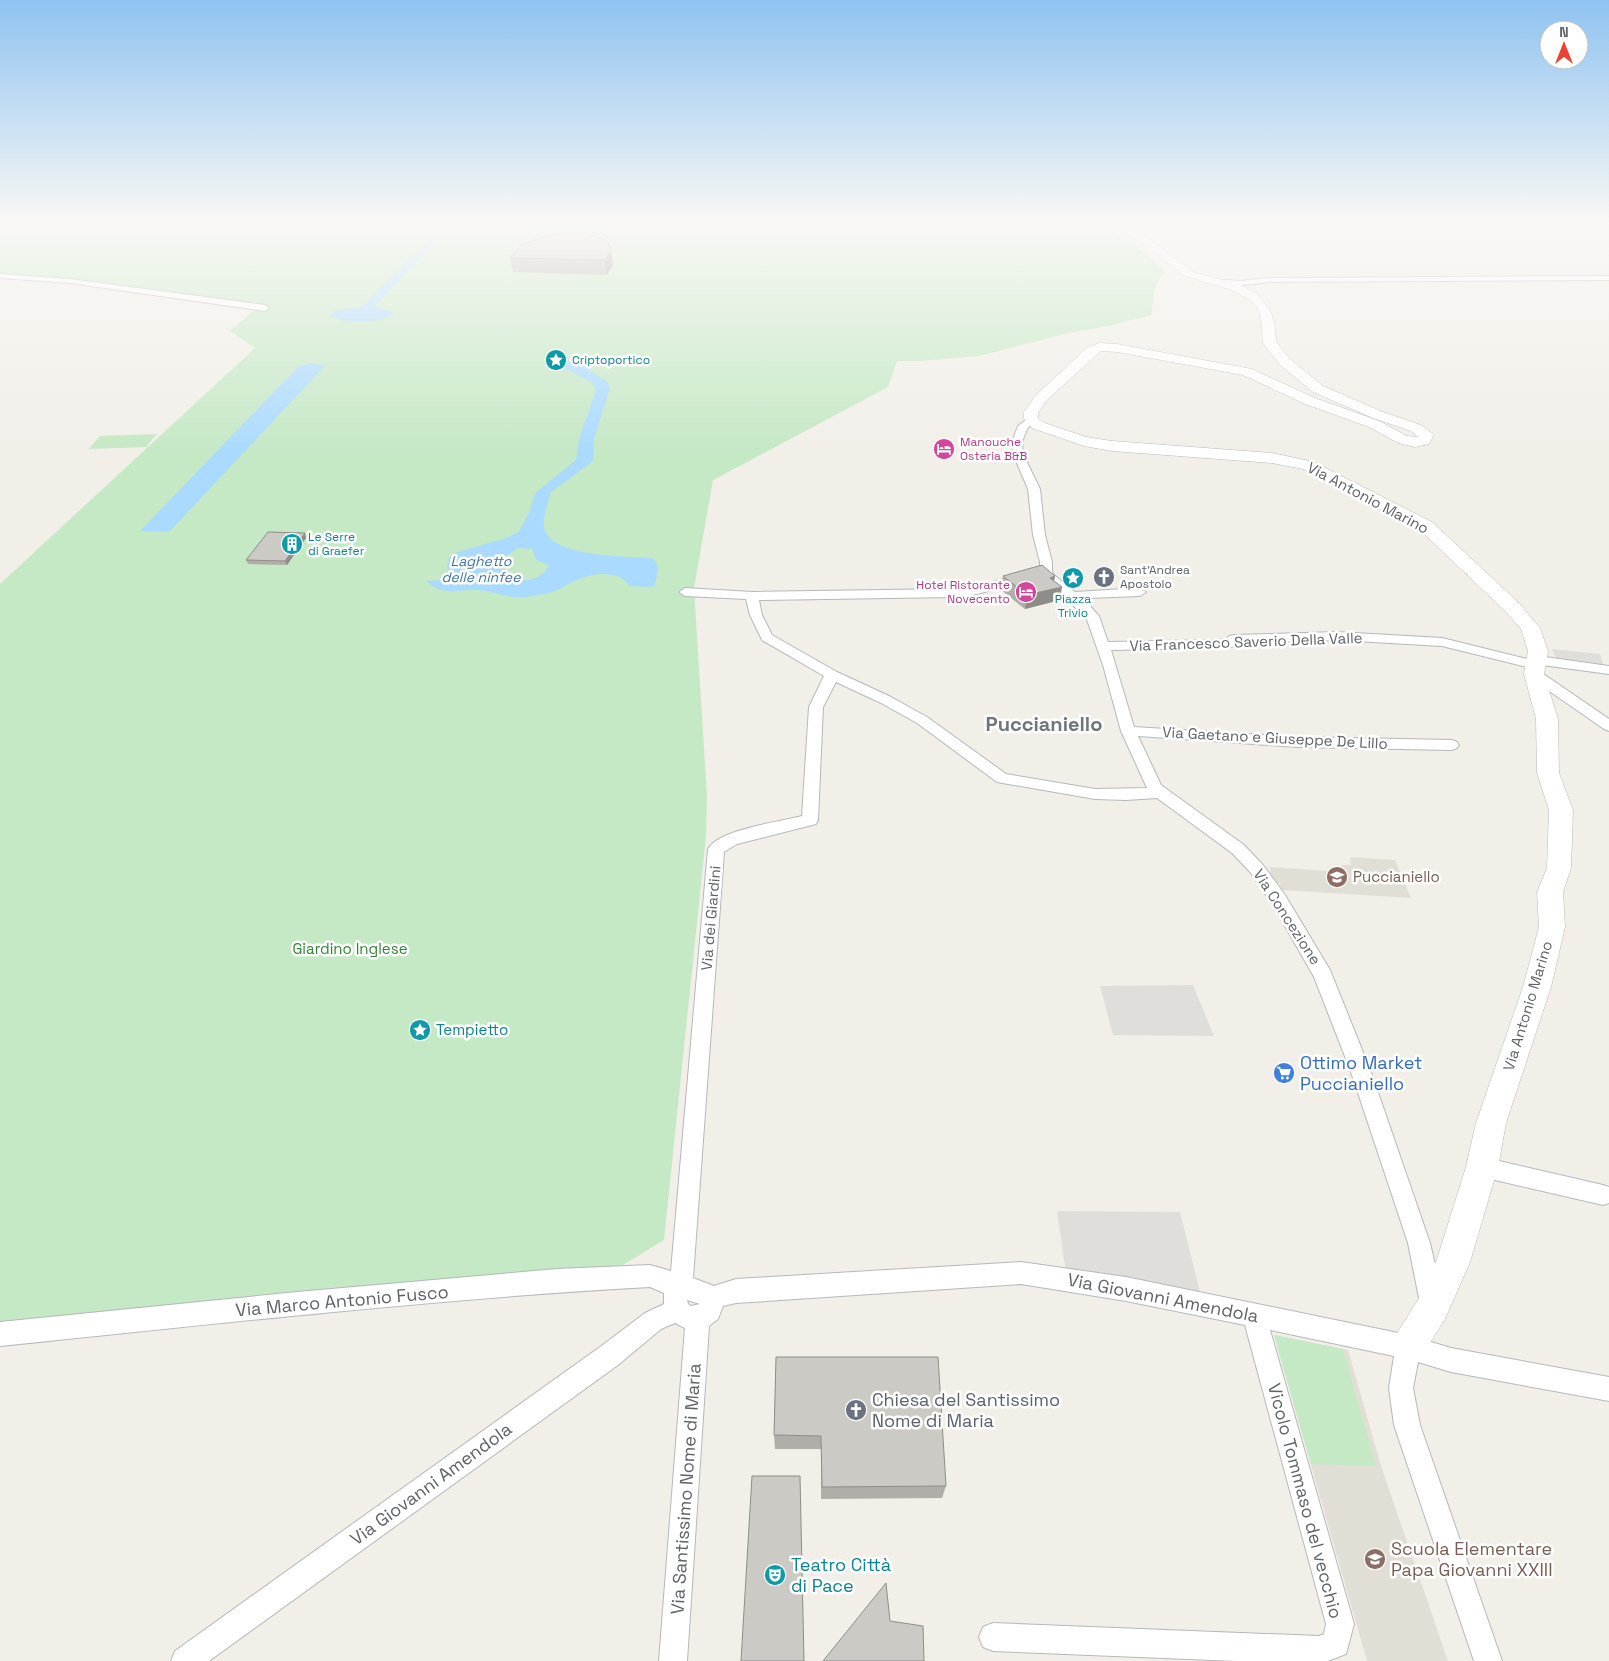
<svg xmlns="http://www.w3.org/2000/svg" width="1609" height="1661" font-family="'Space Grotesk',sans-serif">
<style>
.industrial{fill:#e0deda}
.education{fill:#e1ded6}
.green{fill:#c5e8c5}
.water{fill:#aadaff;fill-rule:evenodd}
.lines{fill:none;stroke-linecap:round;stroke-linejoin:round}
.street-casing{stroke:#b5b8bc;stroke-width:2}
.secondary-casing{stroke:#b6babf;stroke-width:1}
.street{fill:#fff;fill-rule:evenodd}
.secondary{fill:#fff;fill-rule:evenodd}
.wall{fill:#afaea9}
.shaded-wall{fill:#8f8d8a}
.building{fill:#cccac5;stroke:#8f8d8a}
.labels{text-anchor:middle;stroke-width:5;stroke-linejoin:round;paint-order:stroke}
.far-culture-label{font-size:12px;fill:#0d838f;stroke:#fff;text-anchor:start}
.far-hotel-label{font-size:12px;fill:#b23c85;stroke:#fff;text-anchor:start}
.far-worship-label{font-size:12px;fill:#5b616d;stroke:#fff;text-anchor:start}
.far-water-label{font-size:14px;font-style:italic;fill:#4174aa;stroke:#fff}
.street-label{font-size:15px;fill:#5f6368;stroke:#fff}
.education-label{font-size:15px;fill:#785e54;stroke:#fff;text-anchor:start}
.park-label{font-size:15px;fill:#348238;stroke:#fff}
.culture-label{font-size:15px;fill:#0d838f;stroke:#fff;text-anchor:start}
.near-shop-label{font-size:18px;fill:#366cbe;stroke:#fff;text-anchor:start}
.near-street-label{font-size:18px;fill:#5f6368;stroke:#fff}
.near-worship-label{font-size:18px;fill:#5b616d;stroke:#fff;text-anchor:start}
.near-education-label{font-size:18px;fill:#785e54;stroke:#fff;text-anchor:start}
.near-culture-label{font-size:18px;fill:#0d838f;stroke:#fff;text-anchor:start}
.district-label{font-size:20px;font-weight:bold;fill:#70757a;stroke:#fff}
</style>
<rect width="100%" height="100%" fill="#f1efe8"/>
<path class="industrial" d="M 1552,649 L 1600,654 L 1603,665 L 1556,658 Z
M 1193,985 L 1214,1036 L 1113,1035 L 1100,986 Z
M 1057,1211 L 1180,1212 L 1203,1304 L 1067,1280 Z"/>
<path class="education" d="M 1350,857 L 1395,860 L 1411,898 L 1282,890 L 1279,883 L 1272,882 L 1270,867 L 1343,872 L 1341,865 L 1351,865 Z
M 1274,1335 L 1348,1350 L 1381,1466 L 1448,1661 L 1367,1661 Z"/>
<path class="green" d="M 15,221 L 1094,221 L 1126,238 L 1165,270 L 1155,287 L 1151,315 L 1109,326 L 1068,333 L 979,356 L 920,361 L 897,361 L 888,387 L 713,480 L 694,588 L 707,796 L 706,836 L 664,1240 L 618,1268 L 0,1327 L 0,584 L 255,348 L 230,331 L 252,312 L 262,306 L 76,279 L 0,273 L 0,230 Z
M 157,434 L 146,447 L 89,449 L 100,436 Z
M 1274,1335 L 1343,1349 L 1376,1466 L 1311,1464 Z"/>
<path class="water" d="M 429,238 L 439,238 L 436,239 L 435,243 L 374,307 L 388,310 L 393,313 L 393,315 C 379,323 341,325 329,315 L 337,310 L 362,307 L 430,239 Z
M 565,360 L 581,361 L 589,370 L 607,381 L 610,388 L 594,439 L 593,461 L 550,493 C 549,501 542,521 544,528 C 552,558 627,556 652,558 C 661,565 657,575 655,585 L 651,587 L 629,586 C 620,569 593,573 577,580 C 569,583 561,589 553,592 C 545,594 535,595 526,597 C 510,599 493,591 477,590 C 458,589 443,597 426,581 L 442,580 L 450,575 L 447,565 L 449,558 L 455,553 L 506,538 L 519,532 L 530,511 L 535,493 L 576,460 L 580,436 L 596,390 L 591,382 L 560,366 L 560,362 ZM 518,548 L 532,549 L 536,560 L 549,565 C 541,583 515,586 503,569 L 506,556 Z
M 311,363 L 324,365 L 324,367 L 171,530 L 168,532 L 140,531 L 299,366 Z"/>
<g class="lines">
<g class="street-casing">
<path id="street" d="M 3,221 L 12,221 L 0,228 L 0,223 Z
M 0,274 L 70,279 L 265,305 L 269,308 L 265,311 L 70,283 L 0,278 Z
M 1609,276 L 1609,280 L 1268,282 C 1253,284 1221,289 1209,281 L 1213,279 L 1240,281 L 1268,278 Z
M 1031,416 L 1036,419 L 1027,429 L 1022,442 L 1023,454 L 1040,489 L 1045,535 L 1052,562 L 1052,571 L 1054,575 L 1075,592 L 1140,588 L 1146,592 L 1140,596 L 1088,598 L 1091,607 L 1099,616 L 1108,642 L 1217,640 L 1227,639 L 1229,636 L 1234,635 L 1337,632 L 1442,638 L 1531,660 L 1538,656 L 1609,666 L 1609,674 L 1542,665 L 1540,668 L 1535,669 L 1442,646 L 1337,640 L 1241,643 L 1239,646 L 1217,648 L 1111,650 L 1134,727 L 1298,737 L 1452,740 L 1457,742 L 1459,745 L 1457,748 L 1452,750 L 1298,747 L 1138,736 L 1161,785 L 1244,845 L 1263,865 L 1285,895 L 1330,970 L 1371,1072 L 1430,1243 L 1444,1303 L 1440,1311 L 1432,1315 L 1424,1311 L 1420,1303 L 1408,1243 L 1351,1072 L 1314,977 L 1273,905 L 1251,873 L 1232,853 L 1157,798 L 1126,800 L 1095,799 L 997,782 L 917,723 L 881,703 L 836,682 L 823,707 L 818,820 L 816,824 L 737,844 L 724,852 L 693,1278 L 714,1286 L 736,1279 L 1021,1262 L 1126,1277 L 1408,1335 L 1451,1348 L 1609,1377 L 1609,1401 L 1451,1372 L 1418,1362 L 1413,1388 L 1420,1425 L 1502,1661 L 1474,1661 L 1394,1425 L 1389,1388 L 1394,1356 L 1270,1330 L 1354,1624 L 1346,1654 L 1328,1661 L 1237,1661 L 993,1651 L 983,1647 L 979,1637 L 983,1627 L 993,1623 L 1319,1636 L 1324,1634 L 1326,1624 L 1245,1325 L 1126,1301 L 1021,1284 L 736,1303 L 723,1306 L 718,1319 L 709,1326 L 687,1661 L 659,1661 L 685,1328 L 675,1323 L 661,1329 L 618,1365 L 209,1661 L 171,1661 L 175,1651 L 600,1347 L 645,1313 L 664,1304 L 664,1293 L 650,1287 C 433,1299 216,1324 0,1346 L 0,1322 L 297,1292 L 557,1269 L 650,1265 L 671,1271 L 708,849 C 719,829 780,822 802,816 L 809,707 L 824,676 L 762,640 L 750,615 L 746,599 L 685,596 L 679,592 L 685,588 L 752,592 L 954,589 L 976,586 L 1022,574 L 1026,575 L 1028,578 L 1026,581 L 977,594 L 954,597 L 759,600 L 762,615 L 772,635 L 837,672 L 891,697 L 927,717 L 1006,774 L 1095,789 L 1147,788 L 1121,731 L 1103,665 L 1086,617 L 1045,580 L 1040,571 L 1040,562 L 1033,535 L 1028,489 L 1013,454 L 1012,442 L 1018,426 ZM 687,1300 L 700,1304 L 691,1306 L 688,1304 Z
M 1534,670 L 1539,671 L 1609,719 L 1609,731 L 1604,729 L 1529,677 L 1527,674 L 1529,671 Z
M 1482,1157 L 1603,1185 L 1609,1187 L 1609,1203 L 1603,1205 L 1482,1177 L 1474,1174 L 1471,1167 L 1474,1160 Z"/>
</g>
<g class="secondary-casing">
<path id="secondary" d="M 1104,221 L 1117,221 L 1141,233 L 1193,272 L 1240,285 L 1257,294 L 1271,312 L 1275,328 L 1276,342 L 1290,359 L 1323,386 L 1383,412 L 1421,425 L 1434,435 L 1429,444 L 1415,447 L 1398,443 L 1369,427 L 1305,404 L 1243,375 L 1117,352 L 1101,351 L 1048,399 L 1038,413 L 1038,418 L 1042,422 L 1086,437 L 1112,441 L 1272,453 L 1314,462 L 1432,522 L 1519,603 L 1540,628 L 1548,651 L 1544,674 L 1558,719 L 1559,773 L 1573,810 L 1571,868 L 1563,892 L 1565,927 L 1551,987 L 1506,1123 L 1498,1167 L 1470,1262 L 1445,1319 L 1420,1359 L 1408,1365 L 1396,1359 L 1390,1347 L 1396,1335 L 1421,1295 L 1437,1259 L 1466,1167 L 1476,1123 L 1523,987 L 1539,927 L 1537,892 L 1547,868 L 1549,810 L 1537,773 L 1536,719 L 1524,674 L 1528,651 L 1521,629 L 1505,611 L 1420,530 L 1303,469 L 1272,463 L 1112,451 L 1084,446 L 1032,428 L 1024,419 L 1024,412 L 1037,394 L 1087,348 L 1099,343 L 1117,344 L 1252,369 L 1315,398 L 1379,421 L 1407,436 L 1418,437 L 1411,431 L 1373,418 L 1313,392 L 1280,365 L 1263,343 L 1261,317 L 1257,307 L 1249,299 L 1232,290 L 1185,276 L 1144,244 Z"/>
</g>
<use href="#street" class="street"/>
<use href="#secondary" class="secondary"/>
</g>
<path class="wall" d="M 611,251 L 613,265 L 607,275 L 513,272 L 510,258 Z
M 305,533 L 306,538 L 287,565 L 248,564 L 246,560 Z
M 1003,576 L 1054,581 L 1060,600 L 1025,609 L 1001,590 Z
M 776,1357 L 946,1486 L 942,1498 L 821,1499 L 821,1449 L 775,1449 L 774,1435 Z"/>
<path class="shaded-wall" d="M 611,251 L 613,265 L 607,275 L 605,260 Z
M 305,533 L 306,538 L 287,565 L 285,561 Z
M 1055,576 L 1053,589 L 1062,587 L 1060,600 L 1025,609 L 1027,595 L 1050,578 Z"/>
<path class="building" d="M 571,233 L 585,233 L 601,238 L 608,242 L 611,251 L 605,260 L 510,258 L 521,245 L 546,236 Z
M 268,532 L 305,533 L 285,561 L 246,560 Z
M 1042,565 L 1055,576 L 1050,578 L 1062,587 L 1027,595 L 1003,576 Z
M 776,1357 L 938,1357 L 946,1486 L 822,1487 L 821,1436 L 774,1435 Z
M 752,1476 L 800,1476 L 804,1661 L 741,1661 Z
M 886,1583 L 890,1621 L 923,1626 L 924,1661 L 823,1661 Z"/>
<linearGradient id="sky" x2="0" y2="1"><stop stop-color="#8fc3f1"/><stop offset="0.49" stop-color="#f9f8f5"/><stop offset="1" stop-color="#f9f8f5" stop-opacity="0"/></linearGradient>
<rect width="1609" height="453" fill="url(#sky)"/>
<defs>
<g id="sight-disc" transform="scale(1.125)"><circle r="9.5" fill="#0f9aa8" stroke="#fff"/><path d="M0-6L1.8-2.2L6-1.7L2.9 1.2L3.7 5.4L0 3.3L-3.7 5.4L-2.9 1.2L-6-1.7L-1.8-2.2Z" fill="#fff"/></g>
<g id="hotel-disc" transform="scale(1.125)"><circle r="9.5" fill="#d1479c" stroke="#fff"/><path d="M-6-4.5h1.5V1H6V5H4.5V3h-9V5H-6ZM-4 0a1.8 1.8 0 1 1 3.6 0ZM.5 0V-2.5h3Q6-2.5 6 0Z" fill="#fff"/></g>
<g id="building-disc" transform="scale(1.125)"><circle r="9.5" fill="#0f9aa8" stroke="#fff"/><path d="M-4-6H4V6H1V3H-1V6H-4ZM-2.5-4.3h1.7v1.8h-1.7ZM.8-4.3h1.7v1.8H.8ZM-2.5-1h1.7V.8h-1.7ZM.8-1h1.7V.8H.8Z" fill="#fff"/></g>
<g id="church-disc" transform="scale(1.125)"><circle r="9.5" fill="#6b7280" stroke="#fff"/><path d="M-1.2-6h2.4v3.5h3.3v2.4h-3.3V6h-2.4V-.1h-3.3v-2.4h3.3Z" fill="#fff"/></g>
<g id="school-disc" transform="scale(1.125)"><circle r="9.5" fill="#8d6e63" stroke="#fff"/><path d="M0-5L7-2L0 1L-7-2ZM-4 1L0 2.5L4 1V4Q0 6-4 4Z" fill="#fff"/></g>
<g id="supermarket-disc" transform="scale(1.125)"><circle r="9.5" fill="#3f7fe0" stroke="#fff"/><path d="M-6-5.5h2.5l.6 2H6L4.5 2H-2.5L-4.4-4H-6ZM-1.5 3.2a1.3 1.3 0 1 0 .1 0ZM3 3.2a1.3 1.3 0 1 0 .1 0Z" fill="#fff"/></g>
<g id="theatre-disc" transform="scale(1.125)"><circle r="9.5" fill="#0f9aa8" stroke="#fff"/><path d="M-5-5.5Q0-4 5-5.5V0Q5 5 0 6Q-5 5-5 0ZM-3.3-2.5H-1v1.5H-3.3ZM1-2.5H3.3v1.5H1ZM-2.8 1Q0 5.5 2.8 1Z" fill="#fff"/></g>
</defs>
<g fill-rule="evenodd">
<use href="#sight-disc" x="556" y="360"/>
<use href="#hotel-disc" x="944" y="449"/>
<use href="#building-disc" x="292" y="544"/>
<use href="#church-disc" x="1104" y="577"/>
<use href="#sight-disc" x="1073" y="578"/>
<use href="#hotel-disc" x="1026" y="592"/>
<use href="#school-disc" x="1337" y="877"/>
<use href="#sight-disc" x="420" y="1030"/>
<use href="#supermarket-disc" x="1284" y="1073"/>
<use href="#church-disc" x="856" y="1410"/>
<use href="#school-disc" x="1375" y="1559"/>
<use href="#theatre-disc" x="775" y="1575"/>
</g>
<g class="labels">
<g class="far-culture-label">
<text x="572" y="364">Criptoportico</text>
<text x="308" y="541">Le Serre<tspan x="308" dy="14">di Graefer</tspan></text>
<text x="1073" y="603" text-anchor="middle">Piazza<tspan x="1073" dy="14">Trivio</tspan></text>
</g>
<g class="far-hotel-label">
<text x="960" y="446">Manouche<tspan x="960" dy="14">Osteria B&amp;B</tspan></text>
<text x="1010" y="589" text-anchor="end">Hotel Ristorante<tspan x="1010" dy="14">Novecento</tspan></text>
</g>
<g class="far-worship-label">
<text x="1120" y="574">Sant'Andrea<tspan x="1120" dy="14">Apostolo</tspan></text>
</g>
<g class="far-water-label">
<text x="481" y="566">Laghetto<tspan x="481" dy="16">delle ninfee</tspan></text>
</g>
<g class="street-label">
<text transform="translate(1368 498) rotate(28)" y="5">Via Antonio Marino</text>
<text transform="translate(1246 642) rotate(-2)" y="5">Via Francesco Saverio Della Valle</text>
<text transform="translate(1275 738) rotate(3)" y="5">Via Gaetano e Giuseppe De Lillo</text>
<text transform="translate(1287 917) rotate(57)" y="5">Via Concezione</text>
<text transform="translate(711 918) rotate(-85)" y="5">Via dei Giardini</text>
<text transform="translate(1528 1006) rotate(-73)" y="5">Via Antonio Marino</text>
</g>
<g class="education-label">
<text x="1353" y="882">Puccianiello</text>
</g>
<g class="park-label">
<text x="350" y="954">Giardino Inglese</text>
</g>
<g class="culture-label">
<text x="436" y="1035">Tempietto</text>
</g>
<g class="near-shop-label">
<text x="1300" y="1069">Ottimo Market<tspan x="1300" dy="21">Puccianiello</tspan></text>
</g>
<g class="near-street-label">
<text transform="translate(1163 1298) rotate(11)" y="6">Via Giovanni Amendola</text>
<text transform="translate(342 1301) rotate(-5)" y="6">Via Marco Antonio Fusco</text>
<text transform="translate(431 1484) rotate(-36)" y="6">Via Giovanni Amendola</text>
<text transform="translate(686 1489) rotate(-86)" y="6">Via Santissimo Nome di Maria</text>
<text transform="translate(1305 1501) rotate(75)" y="6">Vicolo Tommaso del vecchio</text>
</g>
<g class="near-worship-label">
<text x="872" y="1406">Chiesa del Santissimo<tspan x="872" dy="21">Nome di Maria</tspan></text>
</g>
<g class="near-education-label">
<text x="1391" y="1555">Scuola Elementare<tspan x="1391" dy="21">Papa Giovanni XXIII</tspan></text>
</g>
<g class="near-culture-label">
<text x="791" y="1571">Teatro Città<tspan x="791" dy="21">di Pace</tspan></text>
</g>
<g class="district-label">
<text x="1044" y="731">Puccianiello</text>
</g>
</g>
<g transform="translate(1564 45)"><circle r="24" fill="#ffffff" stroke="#bfc1c3"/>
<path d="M0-4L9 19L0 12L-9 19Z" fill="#ea4335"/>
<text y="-8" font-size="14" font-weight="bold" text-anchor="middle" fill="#5f6368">N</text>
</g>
</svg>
